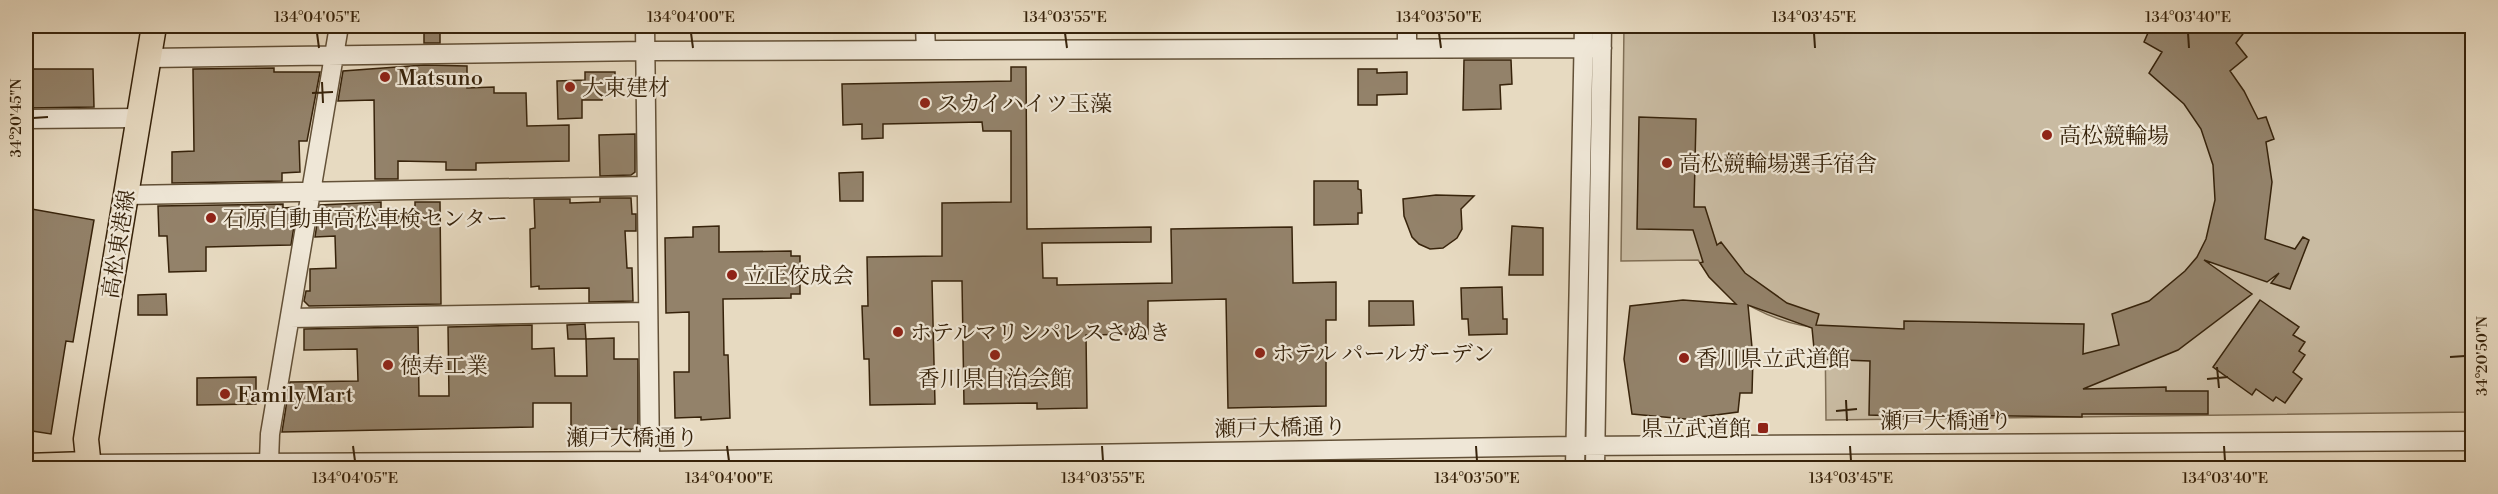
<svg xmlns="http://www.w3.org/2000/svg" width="2498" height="494" font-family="'Libre Bodoni','Noto Serif JP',serif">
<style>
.green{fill:#c9bba2;stroke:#806f56;stroke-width:1.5}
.building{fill:#93826a;stroke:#37230b;stroke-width:1.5}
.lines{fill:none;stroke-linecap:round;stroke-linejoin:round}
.minor-casing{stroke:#635138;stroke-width:21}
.major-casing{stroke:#37230b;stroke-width:27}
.minor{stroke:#efe7d7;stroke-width:18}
.major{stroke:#e7dac1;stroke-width:24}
.ticks{fill:none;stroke:#37230b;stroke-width:2}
.poi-dot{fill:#8f2418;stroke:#efe7d7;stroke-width:2}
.labels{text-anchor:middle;stroke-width:4.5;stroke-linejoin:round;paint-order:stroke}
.poi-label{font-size:22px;fill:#37230b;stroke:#efe7d7;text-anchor:start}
.street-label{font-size:22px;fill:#37230b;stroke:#efe7d7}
.neatline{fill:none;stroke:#37230b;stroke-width:2}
.ticks-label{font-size:15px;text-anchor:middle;fill:#37230b}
</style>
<rect width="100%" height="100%" fill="#e7dac1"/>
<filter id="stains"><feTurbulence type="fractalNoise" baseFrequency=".00333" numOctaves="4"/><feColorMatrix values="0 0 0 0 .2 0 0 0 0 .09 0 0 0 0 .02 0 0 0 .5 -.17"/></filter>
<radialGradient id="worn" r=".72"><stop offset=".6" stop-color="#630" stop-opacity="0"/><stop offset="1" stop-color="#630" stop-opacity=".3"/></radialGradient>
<path class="green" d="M 1624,26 L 2472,26 L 2472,412 L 1826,420 L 1825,328 C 1779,327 1723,298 1698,260 L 1621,261 Z"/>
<path class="building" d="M 424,26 L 440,26 L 440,43 L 424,43 Z
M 2151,26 L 2249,26 L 2236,43 L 2247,57 L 2230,71 L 2244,91 L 2258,119 L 2266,117 L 2274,139 L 2266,142 L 2272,182 L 2265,239 L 2295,249 L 2303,237 L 2309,240 L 2290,289 L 2271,283 L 2279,273 L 2267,282 L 2204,260 L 2252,294 L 2178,350 L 2083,389 L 2166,387 L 2166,391 L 2208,391 L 2208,414 L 2082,414 L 2082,417 L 1934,415 L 1933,417 L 1869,415 L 1870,361 L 1815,359 L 1812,328 L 1748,305 L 1753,358 L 1752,393 L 1740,393 L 1738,412 L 1685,419 L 1632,414 L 1624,359 L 1630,306 L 1683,300 L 1736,304 L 1709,277 L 1700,263 L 1703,262 L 1693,230 L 1637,229 L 1639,117 L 1696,119 L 1694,207 L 1705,207 L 1717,245 L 1721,242 L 1745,273 L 1787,303 L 1819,314 L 1816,325 L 1904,329 L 1904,321 L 2084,324 L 2083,354 L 2119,345 L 2112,314 L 2149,301 L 2185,271 L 2197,257 L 2206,239 L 2215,200 L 2213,165 L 2201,129 L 2184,104 L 2149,73 L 2162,52 L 2144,42 Z
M 1464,60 L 1511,60 L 1512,84 L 1500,85 L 1501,109 L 1463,110 Z
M 424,65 L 467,66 L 467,88 L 494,87 L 494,93 L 526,93 L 527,126 L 569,125 L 569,161 L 476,163 L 476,170 L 446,170 L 446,162 L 398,161 L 398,179 L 375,179 L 374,100 L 338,101 L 343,71 Z
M 1011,67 L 1026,67 L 1027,229 L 1151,227 L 1151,242 L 1042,243 L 1043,278 L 1057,278 L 1057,285 L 1172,283 L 1171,229 L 1292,227 L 1293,283 L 1336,282 L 1336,320 L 1326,320 L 1326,406 L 1228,408 L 1226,299 L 1148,301 L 1148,334 L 1086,335 L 1087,408 L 1037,409 L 1037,403 L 964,404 L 962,281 L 932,281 L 935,404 L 870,405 L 869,359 L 864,359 L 862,306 L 868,306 L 867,257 L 942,256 L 942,203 L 1011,202 L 1011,131 L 983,131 L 982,122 L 883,124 L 883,138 L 862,139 L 862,124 L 843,125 L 842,84 L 1011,81 Z
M 274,68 L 274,72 L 320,72 L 307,141 L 299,141 L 300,172 L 282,173 L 282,181 L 172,183 L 172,152 L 194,151 L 193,69 Z
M 26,69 L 93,69 L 94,107 L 26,108 Z
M 1358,69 L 1377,69 L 1377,73 L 1407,72 L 1407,94 L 1377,95 L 1377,105 L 1358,105 Z
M 585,72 L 615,72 L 615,93 L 602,94 L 602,100 L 582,100 L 582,118 L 558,119 L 557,81 L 585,80 Z
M 635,134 L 635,172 L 631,175 L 600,176 L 599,135 Z
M 863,172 L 863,201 L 840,201 L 839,173 Z
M 1314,181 L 1358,181 L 1358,189 L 1361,190 L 1362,213 L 1358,213 L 1358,224 L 1314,225 Z
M 1436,195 L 1474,196 L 1461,209 L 1462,229 L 1457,238 L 1443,248 L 1430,249 L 1419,244 L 1412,237 L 1404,216 L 1403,199 Z
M 600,198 L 631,198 L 632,214 L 636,214 L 636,231 L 625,231 L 627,268 L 632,268 L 633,301 L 589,302 L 589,288 L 539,289 L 539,286 L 531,287 L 530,229 L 535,228 L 534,199 L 570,199 L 570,203 L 600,202 Z
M 381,202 L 381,217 L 415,215 L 415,202 L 440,202 L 441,304 L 309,306 L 304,301 L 306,291 L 310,291 L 310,269 L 336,268 L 335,236 L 315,237 L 320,205 Z
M 283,204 L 283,208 L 297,207 L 291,245 L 206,247 L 206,271 L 169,272 L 167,236 L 159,236 L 158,206 Z
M 26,208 L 94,220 L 73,342 L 66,341 L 51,434 L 26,430 Z
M 719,226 L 719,252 L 791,251 L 791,256 L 800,256 L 800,294 L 791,294 L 791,298 L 723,299 L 724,355 L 728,355 L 730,418 L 701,420 L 701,417 L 675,418 L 674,372 L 689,372 L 689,312 L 666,313 L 665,238 L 693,237 L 693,227 Z
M 1512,226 L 1543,228 L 1543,275 L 1509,275 Z
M 1502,287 L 1503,319 L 1507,319 L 1507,334 L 1469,335 L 1468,319 L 1462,319 L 1461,288 Z
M 166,294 L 167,315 L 138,315 L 138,295 Z
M 2260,300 L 2299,327 L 2293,335 L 2305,342 L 2299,351 L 2305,355 L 2293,372 L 2302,379 L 2285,403 L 2276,397 L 2273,401 L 2256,389 L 2252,395 L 2213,367 Z
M 1369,301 L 1413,301 L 1414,325 L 1369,326 Z
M 585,324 L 586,339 L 568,339 L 567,325 Z
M 532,325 L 532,349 L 554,348 L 555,376 L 587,376 L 586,339 L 614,338 L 614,359 L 638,359 L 638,429 L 571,430 L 571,403 L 533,403 L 533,427 L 282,432 L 290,382 L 358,381 L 357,349 L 304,350 L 304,329 L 418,327 L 419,396 L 449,396 L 448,327 Z
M 256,377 L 256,404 L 197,405 L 197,378 Z"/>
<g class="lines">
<g class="minor-casing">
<path id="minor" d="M 645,26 L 650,461
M 925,26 L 926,50
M 1407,47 L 1407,26
M 149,58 L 645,51 L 1602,48
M 26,119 L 139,118
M 126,195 L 646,186
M 290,318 L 647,312
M 269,461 L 270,434 L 339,26
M 88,464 L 650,461 L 1576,446 L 2472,441
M 1575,468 L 1584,26
M 1595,468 L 1602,26"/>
</g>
<g class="major-casing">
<path id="major" d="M 26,466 L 88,464
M 89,468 L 86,439 L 92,400 L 154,26"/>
</g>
<use href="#minor" class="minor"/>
<use href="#major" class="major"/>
</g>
<path class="ticks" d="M 317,33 L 319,48M 691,33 L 693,48M 1065,33 L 1067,48M 1439,33 L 1441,48M 1814,33 L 1815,48M 2188,33 L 2189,48M 322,82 L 323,103M 312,93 L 333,92M 33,118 L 48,117M 2450,357 L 2465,356M 2217,367 L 2219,388M 2207,379 L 2228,377M 1846,400 L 1847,421M 1836,411 L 1857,409M 353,446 L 355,461M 727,446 L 729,461M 1102,446 L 1103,461M 1476,446 L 1477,461M 1850,446 L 1851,461M 2224,446 L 2225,461"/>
<g class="poi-dot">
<circle cx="385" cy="77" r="6"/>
<circle cx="570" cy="87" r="6"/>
<circle cx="925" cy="103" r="6"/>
<circle cx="2047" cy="135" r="6"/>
<circle cx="1667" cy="163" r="6"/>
<circle cx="211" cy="218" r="6"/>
<circle cx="732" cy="275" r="6"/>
<circle cx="898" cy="332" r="6"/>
<circle cx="1260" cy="353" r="6"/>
<circle cx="995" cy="355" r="6"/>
<circle cx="1684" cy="358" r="6"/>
<circle cx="388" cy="365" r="6"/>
<circle cx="225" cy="394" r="6"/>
<rect x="1757" y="422" width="12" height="12" rx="3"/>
</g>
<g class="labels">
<g class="poi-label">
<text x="397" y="85">Matsuno</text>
<text x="582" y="95">大東建材</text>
<text x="937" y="111">スカイハイツ玉藻</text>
<text x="2059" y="143">高松競輪場</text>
<text x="1679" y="171">高松競輪場選手宿舎</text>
<text x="223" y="226">石原自動車高松車検センター</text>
<text x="744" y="283">立正佼成会</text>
<text x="910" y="340">ホテルマリンパレスさぬき</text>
<text x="1272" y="361">ホテル パールガーデン</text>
<text x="1696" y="366">香川県立武道館</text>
<text x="400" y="373">徳寿工業</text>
<text x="995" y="386" text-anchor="middle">香川県自治会館</text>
<text x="237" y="402">FamilyMart</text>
<text x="1751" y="436" text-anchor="end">県立武道館</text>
</g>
<g class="street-label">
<text transform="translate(118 244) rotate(-81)" y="8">高松東港線</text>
<text x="1946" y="428">瀬戸大橋通り</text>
<text transform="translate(1280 427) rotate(-1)" y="8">瀬戸大橋通り</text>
<text x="632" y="445">瀬戸大橋通り</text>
</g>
</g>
<rect width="2498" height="494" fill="none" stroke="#e7dac1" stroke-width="66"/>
<rect x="33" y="33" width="2432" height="428" class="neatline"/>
<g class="ticks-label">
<text x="317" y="22">134°04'05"E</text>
<text x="691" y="22">134°04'00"E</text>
<text x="1065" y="22">134°03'55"E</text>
<text x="1439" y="22">134°03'50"E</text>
<text x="1814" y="22">134°03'45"E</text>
<text x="2188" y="22">134°03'40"E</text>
<text transform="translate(16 118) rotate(-90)" y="5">34°20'45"N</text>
<text transform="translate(2482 356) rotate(-90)" y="5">34°20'50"N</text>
<text x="355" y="483">134°04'05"E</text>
<text x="729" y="483">134°04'00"E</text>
<text x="1103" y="483">134°03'55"E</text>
<text x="1477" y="483">134°03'50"E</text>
<text x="1851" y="483">134°03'45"E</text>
<text x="2225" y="483">134°03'40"E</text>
</g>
<rect width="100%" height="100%" filter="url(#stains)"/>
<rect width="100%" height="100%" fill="url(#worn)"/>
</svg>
